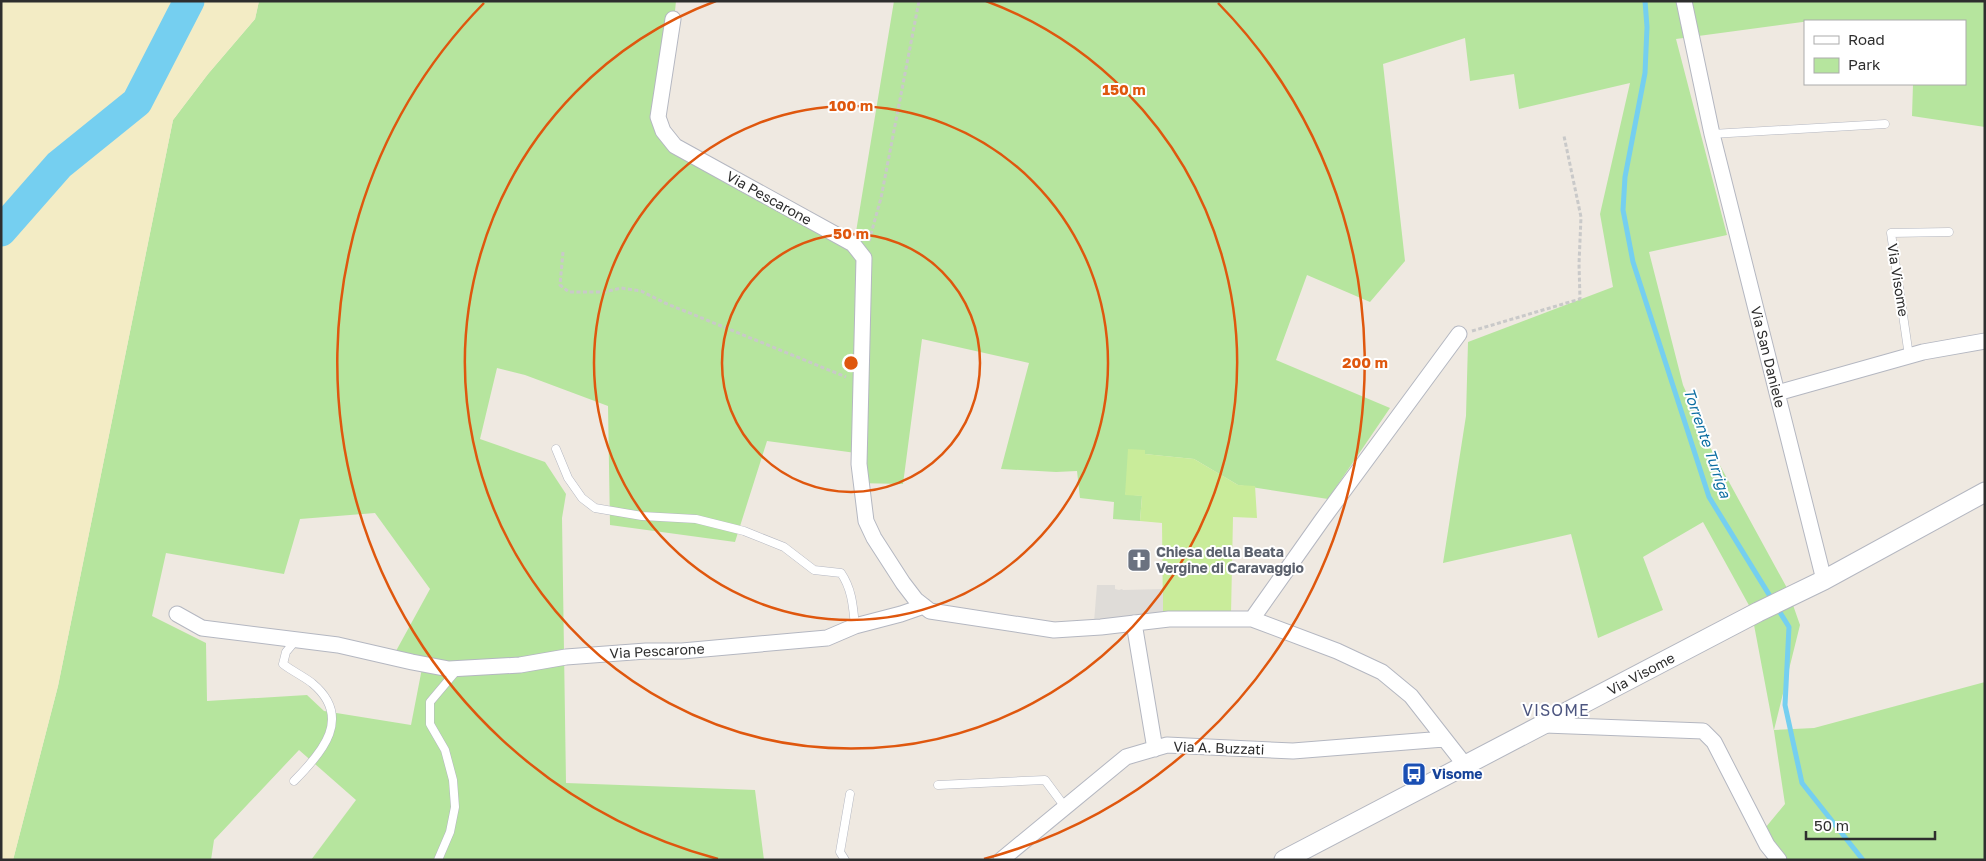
<svg xmlns="http://www.w3.org/2000/svg" width="1986" height="861" font-family="'Golos Text',sans-serif">
<style>
.green{fill:#b6e59e;fill-rule:evenodd}
.sand{fill:#f3ecc5}
.pitch{fill:#c9ec9a}
.plaza{fill:#dfdcd8}
.lines{fill:none;stroke-linecap:round;stroke-linejoin:round}
.stream{stroke:#75cff0;stroke-width:5}
.river{stroke:#75cff0;stroke-width:31}
.service-casing{stroke:#b4b7c1;stroke-width:9}
.minor-casing{stroke:#b4b7c1;stroke-width:17}
.tertiary-casing{stroke:#b4b7c1;stroke-width:21}
.path{stroke:#c9c9c9;stroke-width:3;stroke-dasharray:4 2.5;stroke-linecap:butt}
.service{stroke:#fff;stroke-width:8}
.minor{stroke:#fff;stroke-width:15}
.tertiary{stroke:#fff;stroke-width:19}
.ring{fill:none;stroke:#df570e;stroke-width:2.5}
.labels{text-anchor:middle;stroke-width:4;stroke-linejoin:round;paint-order:stroke}
.street-label{font-size:14px;fill:#2e2e2e;stroke:#fff}
.worship-label{font-size:14px;font-weight:bold;fill:#5b616d;stroke:#fff;text-anchor:start}
.transit-label{font-size:14px;font-weight:bold;fill:#164399;stroke:#fff;text-anchor:start}
.water-label{font-size:15px;font-style:italic;fill:#0d6fa3;stroke:#fff}
.quarter-label{font-size:16px;letter-spacing:1px;fill:#4d5680;stroke:#fff}
.centre{fill:#df570e;stroke:#fff;stroke-width:2.5}
.ring-label{font-size:15px;text-anchor:middle;font-weight:bold;fill:#df570e;stroke:#fff;stroke-width:4;stroke-linejoin:round;paint-order:stroke}
</style>
<rect width="100%" height="100%" fill="#efe9e1"/>
<path class="green" d="M 259,1 L 676,1 L 663,131 L 854,244 L 894,1 L 1985,1 L 1985,127 L 1912,116 L 1913,84 L 1965,84 L 1965,21 L 1810,21 L 1676,39 L 1727,235 L 1649,252 L 1683,385 L 1711,449 L 1787,588 L 1800,625 L 1774,730 L 1814,728 L 1985,682 L 1985,860 L 1784,860 L 1761,833 L 1785,804 L 1774,731 L 1751,609 L 1703,522 L 1643,557 L 1663,610 L 1598,638 L 1571,534 L 1443,563 L 1466,416 L 1468,342 L 1613,287 L 1600,214 L 1630,83 L 1519,109 L 1514,74 L 1470,81 L 1465,38 L 1383,64 L 1405,261 L 1370,302 L 1307,275 L 1276,360 L 1390,408 L 1328,499 L 1238,485 L 1194,459 L 1144,454 L 1145,451 L 1125,494 L 1142,496 L 1140,521 L 1113,519 L 1114,502 L 1080,498 L 1077,471 L 1056,472 L 1001,469 L 1029,363 L 922,339 L 903,484 L 855,483 L 856,453 L 767,441 L 735,542 L 610,525 L 608,406 L 525,375 L 497,368 L 480,439 L 545,462 L 566,494 L 562,518 L 566,783 L 755,790 L 764,860 L 311,860 L 356,800 L 299,750 L 214,840 L 211,860 L 13,860 L 58,686 L 173,120 L 208,74 L 255,19 ZM 375,513 L 430,589 L 396,651 L 424,658 L 411,725 L 324,711 L 307,695 L 207,701 L 206,643 L 152,616 L 166,553 L 284,574 L 300,519 Z"/>
<path class="sand" d="M 1,1 L 259,1 L 255,19 L 208,74 L 173,120 L 58,686 L 13,860 L 1,860 Z"/>
<path class="pitch" d="M 1128,449 L 1145,450 L 1145,454 L 1194,459 L 1238,485 L 1255,486 L 1257,518 L 1233,517 L 1231,614 L 1163,618 L 1162,523 L 1140,521 L 1142,496 L 1125,495 Z"/>
<path class="plaza" d="M 1097,585 L 1115,585 L 1115,589 L 1119,590 L 1122,589 L 1123,590 L 1163,589 L 1163,618 L 1094,622 Z"/>
<g class="lines">
<path class="stream" d="M 1645,1 L 1647,27 L 1645,73 L 1625,177 L 1623,210 L 1633,262 L 1709,497 L 1789,627 L 1785,705 L 1802,783 L 1863,860"/>
<path class="river" d="M 1,231 L 59,165 L 137,102 L 189,1"/>
<g class="service-casing">
<path id="service" d="M 1712,134 L 1885,124
M 1909,356 L 1891,233 L 1949,232
M 556,449 L 568,478 L 582,498 L 595,508 L 642,516 L 696,519 L 744,531 L 784,547 L 814,570 L 841,573 C 852,589 853,606 855,626
M 294,781 C 323,752 353,717 312,683 C 303,676 292,671 283,664 L 286,652 L 296,640
M 938,785 L 1045,780 L 1065,807
M 438,860 L 450,832 L 455,807 L 453,780 L 445,750 L 430,724 L 430,702 L 457,670
M 845,860 L 840,852 L 850,794"/>
</g>
<g class="minor-casing">
<path id="minor" d="M 1684,1 L 1712,134 L 1824,580
M 673,19 L 658,117 L 663,131 L 675,146 L 853,244 L 864,258 L 859,464 L 866,521 L 874,538 L 903,583 L 916,600 L 930,611 L 1054,630 L 1101,627 L 1169,619 L 1252,619 L 1337,651 L 1382,672 L 1411,696 L 1465,765
M 1777,393 L 1923,352 L 1985,341
M 177,614 L 202,628 L 338,645 L 412,662 L 449,669 L 520,665 L 566,657 L 646,651 L 682,651 L 827,638 L 855,626 L 901,614 L 924,606
M 1252,619 L 1322,520 L 1459,334
M 1134,623 L 1155,749
M 1545,725 L 1703,731 L 1714,742 L 1767,845 L 1779,860
M 1001,860 L 1126,757 L 1167,745 L 1293,751 L 1444,739"/>
</g>
<g class="tertiary-casing">
<path id="tertiary" d="M 1284,860 L 1758,612 L 1824,580 L 1985,492"/>
</g>
<path class="path" d="M 869,241 L 881,198 L 919,1
M 563,252 L 560,285 L 569,292 L 604,292 L 621,288 L 641,291 L 665,303 L 846,377
M 1472,331 L 1580,299 L 1579,264 L 1581,217 L 1564,136"/>
<use href="#service" class="service"/>
<use href="#minor" class="minor"/>
<use href="#tertiary" class="tertiary"/>
</g>
<g class="ring">
<circle cx="851" cy="363" r="129"/>
<circle cx="851" cy="363" r="257"/>
<path d="M986 1A386 386 0 1 1 716 1"/>
<path d="M718 859A514 514 0 0 1 484 3M1218 3A514 514 0 0 1 984 859"/>
</g>
<defs>
<g id="church-square" transform="scale(1.25)"><rect x="-9" y="-9" width="18" height="18" rx="4" fill="#6b7280" stroke="#fff"/><path d="M-1.2-6h2.4v3.5h3.3v2.4h-3.3V6h-2.4V-.1h-3.3v-2.4h3.3Z" fill="#fff"/></g>
<g id="bus-square" transform="scale(1.25)"><rect x="-9" y="-9" width="18" height="18" rx="4" fill="#1a4fb4" stroke="#fff"/><path d="M-5-6H5V4H4V6H2V4H-2V6H-4V4H-5ZM-3.5-4V0h7V-4ZM-3.5 1.2v1.5H-2V1.2ZM2 1.2v1.5H3.5V1.2Z" fill="#fff"/></g>
</defs>
<g fill-rule="evenodd">
<use href="#church-square" x="1139" y="560"/>
<use href="#bus-square" x="1414" y="774"/>
</g>
<g class="labels">
<g class="street-label">
<text transform="translate(769 198) rotate(29)" y="5">Via Pescarone</text>
<text transform="translate(1898 280) rotate(81)" y="5">Via Visome</text>
<text transform="translate(1768 357) rotate(76)" y="5">Via San Daniele</text>
<text transform="translate(657 651) rotate(-3)" y="5">Via Pescarone</text>
<text transform="translate(1641 674) rotate(-28)" y="5">Via Visome</text>
<text transform="translate(1219 748) rotate(2)" y="5">Via A. Buzzati</text>
</g>
<g class="worship-label">
<text x="1156" y="557">Chiesa della Beata<tspan x="1156" dy="16">Vergine di Caravaggio</tspan></text>
</g>
<g class="transit-label">
<text x="1432" y="779">Visome</text>
</g>
<g class="water-label">
<text transform="translate(1707 443) rotate(71)" y="5">Torrente Turriga</text>
</g>
<g class="quarter-label">
<text x="1556" y="716">VISOME</text>
</g>
</g>
<circle cx="851" cy="363" r="8" class="centre"/>
<g class="ring-label">
<text x="1124" y="95">150 m</text>
<text x="851" y="111">100 m</text>
<text x="851" y="239">50 m</text>
<text x="1365" y="368">200 m</text>
</g>
<rect width="1986" height="861" fill="none" stroke="#2e2e2e" stroke-width="5"/>
<rect x="1804" y="20" width="162" height="65" fill="#ffffff" stroke="#ababab"/>
<rect x="1814" y="36" width="25" height="8" fill="#ffffff" stroke="#ababab"/>
<text x="1848" y="45" font-size="15" fill="#2e2e2e">Road</text>
<rect x="1814" y="58" width="25" height="15" fill="#b6e59e" stroke="#ababab"/>
<text x="1848" y="70" font-size="15" fill="#2e2e2e">Park</text>
<path d="M1806 831v8h129v-8" fill="none" stroke="#2e2e2e" stroke-width="2.5"/>
<text x="1814" y="831" font-size="15" fill="#2e2e2e" stroke="#ffffff" stroke-width="4" paint-order="stroke">50 m</text>
</svg>
